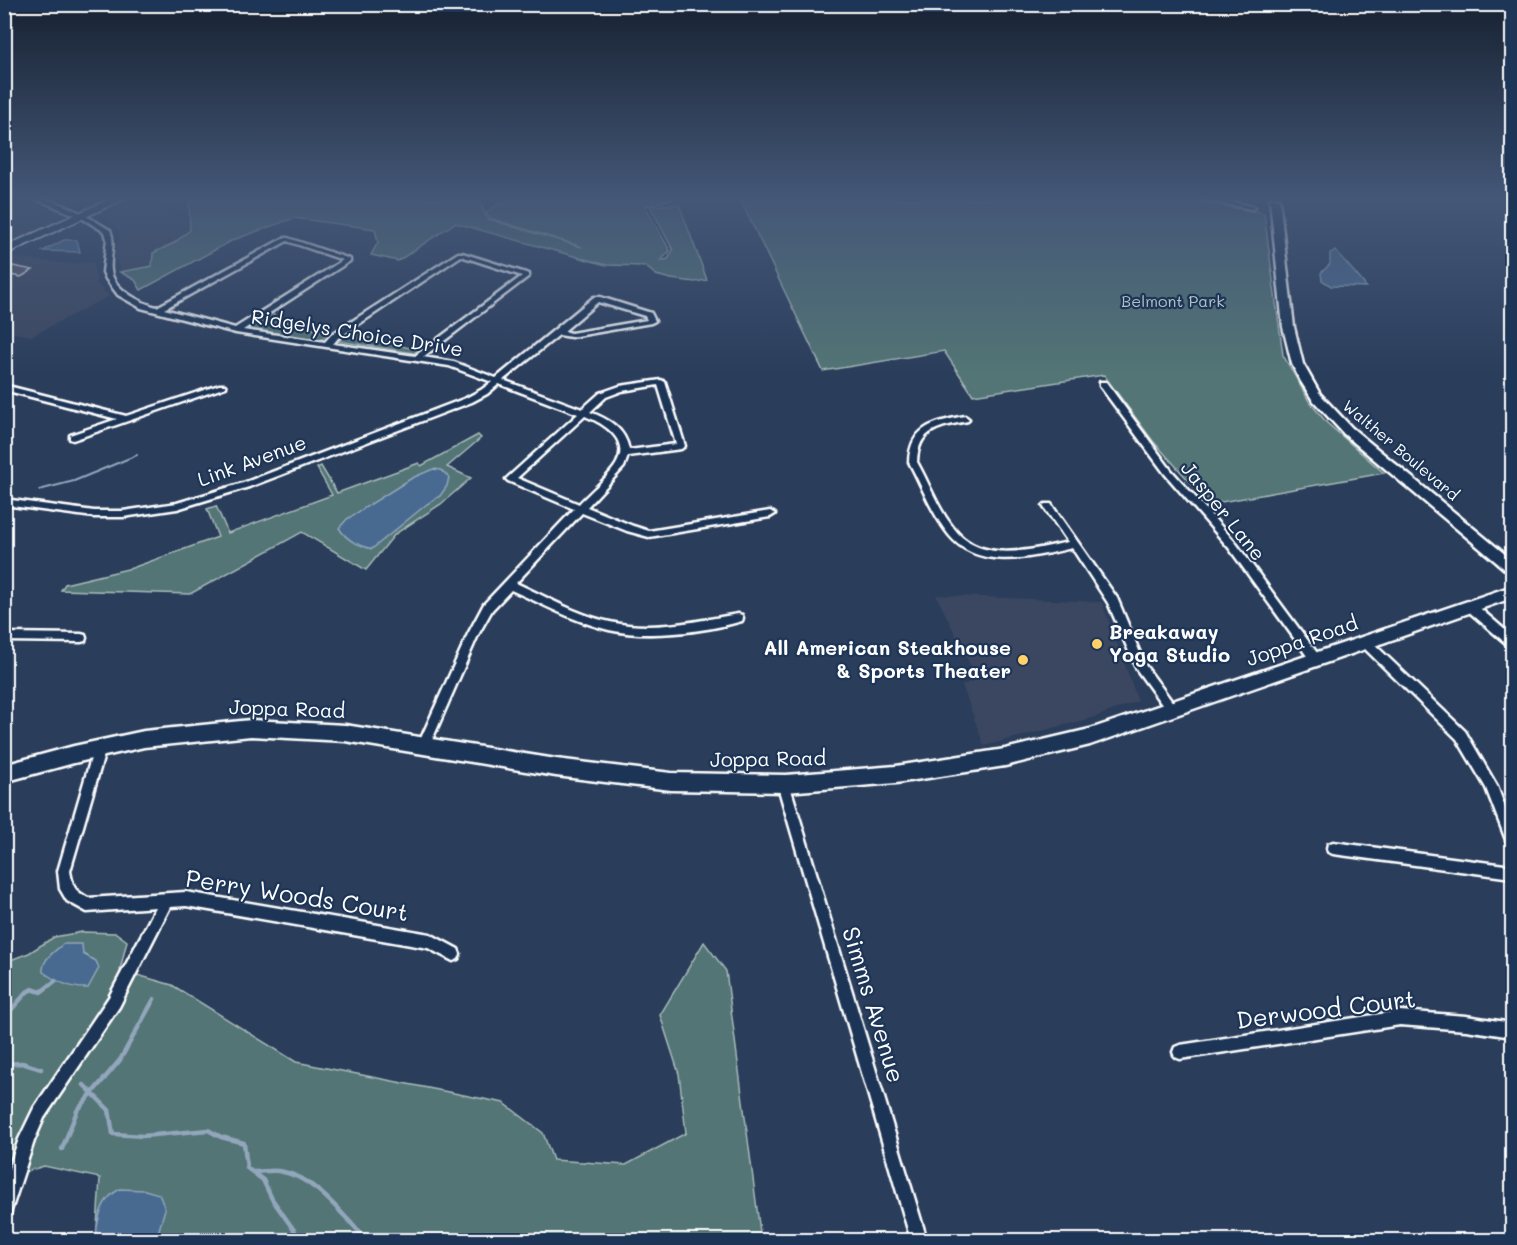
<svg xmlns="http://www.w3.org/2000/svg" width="1517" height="1245" font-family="Mali,sans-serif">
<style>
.built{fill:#3a4760}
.green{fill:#537575;stroke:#a9baba;stroke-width:1.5}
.water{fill:#4a6b90;stroke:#92a6bc;stroke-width:1.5}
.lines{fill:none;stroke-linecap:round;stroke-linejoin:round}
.stream-far1{stroke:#92a6bc;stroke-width:2}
.stream{stroke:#92a6bc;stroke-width:4.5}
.building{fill:#5f5d6a;stroke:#fff;stroke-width:1.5}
.street-casing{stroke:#fff;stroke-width:5}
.secondary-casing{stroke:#fff;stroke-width:5}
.primary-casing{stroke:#fff;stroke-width:5}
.highway-casing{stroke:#fff;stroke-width:4}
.street{fill:#1d3557;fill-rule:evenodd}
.secondary{fill:#1d3557;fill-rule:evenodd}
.primary{fill:#1d3557;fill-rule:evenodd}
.highway{fill:#1d3557;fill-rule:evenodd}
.poi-dot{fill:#ffd166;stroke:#1d3557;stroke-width:2}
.labels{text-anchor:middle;stroke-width:4.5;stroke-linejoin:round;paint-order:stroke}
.far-park-label{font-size:16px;fill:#b2c1c1;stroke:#1d3557}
.far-street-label{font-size:16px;fill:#fff;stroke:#1d3557}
.street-label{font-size:20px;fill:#fff;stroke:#1d3557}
.poi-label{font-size:20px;font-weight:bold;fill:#fff;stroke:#1d3557;text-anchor:start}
.near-street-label{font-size:24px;fill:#fff;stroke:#1d3557}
</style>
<rect width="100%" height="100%" fill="#2a3d5b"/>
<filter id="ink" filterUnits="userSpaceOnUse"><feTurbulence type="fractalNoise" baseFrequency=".0167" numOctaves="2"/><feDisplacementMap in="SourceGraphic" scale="12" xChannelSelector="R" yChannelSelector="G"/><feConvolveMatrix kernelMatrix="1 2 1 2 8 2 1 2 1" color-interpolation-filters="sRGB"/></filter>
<g filter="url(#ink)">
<path class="built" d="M 132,201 L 190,220 L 190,230 L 174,243 L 153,253 L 152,266 L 120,272 L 115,255 L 119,233 L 113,224 L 102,216 Z
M 34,202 L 71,216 L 5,245 L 5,215 Z
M 14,257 L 69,264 L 93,262 L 97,284 L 109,296 L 32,336 L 5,332 L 5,261 Z
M 936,595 L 1102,602 L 1138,701 L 1095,717 L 984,746 L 962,685 L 977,679 Z"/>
<path class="green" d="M 186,199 L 479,199 L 487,219 L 582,247 L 490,218 L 485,213 L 506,199 L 674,199 L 645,206 L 670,251 L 660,261 L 668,259 L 673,250 L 650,206 L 679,204 L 707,280 L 695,282 L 671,279 L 656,275 L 645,266 L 606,265 L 455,223 L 398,261 L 371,255 L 378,242 L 375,229 L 294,218 L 233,240 L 141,290 L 135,280 L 120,272 L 152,266 L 153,253 L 174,243 L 190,230 L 189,201 Z
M 740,199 L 1183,199 L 1264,213 L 1283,355 L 1309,401 L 1327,423 L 1384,473 L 1210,504 L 1153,441 L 1104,375 L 973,395 L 944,351 L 823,371 Z
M 272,310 L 274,316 L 288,320 L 287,322 L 328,333 L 321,340 L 250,330 L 249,326 Z
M 355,328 L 366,334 L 365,337 L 418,350 L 414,353 L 338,341 Z
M 478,435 L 481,438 L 447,467 L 471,478 L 441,504 L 395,534 L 366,570 L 302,532 L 190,594 L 61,590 L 65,584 L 132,568 L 218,537 L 207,509 L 216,506 L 228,533 L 332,495 L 317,468 L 321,466 L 337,493 L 419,463 L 421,466 Z
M 82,932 L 116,933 L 127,941 L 120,970 L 172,985 L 296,1062 L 504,1103 L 543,1133 L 553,1160 L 626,1165 L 686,1133 L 679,1074 L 660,1015 L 704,942 L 726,971 L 761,1240 L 103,1240 L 97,1227 L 100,1178 L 44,1166 L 5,1178 L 5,962 L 29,953 L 54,937 Z"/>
<path class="water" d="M 64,240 L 77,240 L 80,252 L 43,251 Z
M 1335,251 C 1339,254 1363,282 1366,287 L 1331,286 L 1322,280 L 1321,273 L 1330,264 L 1330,253 Z
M 433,469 L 441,470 L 449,477 L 447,486 L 440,496 L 427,504 L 372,549 C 358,545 347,541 339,528 L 347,519 L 412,478 Z
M 63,944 L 82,944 L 83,954 L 96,961 L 99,968 L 88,988 C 71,989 57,982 43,972 C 42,959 54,952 63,944 Z
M 120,1189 L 145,1190 L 159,1194 L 165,1209 L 156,1240 L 95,1240 C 98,1219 100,1199 120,1189 Z"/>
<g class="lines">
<path class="stream-far1" d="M 39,490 L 74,481 L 137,455"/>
<path class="stream" d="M 4,1018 L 27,992 L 32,989 L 41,992 L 55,981
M 4,1064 L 22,1063 L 41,1069
M 84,1085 L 109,1110 L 113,1134 L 143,1136 L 208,1130 L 221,1137 L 244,1143 L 247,1168 L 263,1180 L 272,1199 L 301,1240
M 62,1149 L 77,1111 L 120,1060 L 154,999
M 254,1172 C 262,1172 270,1170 278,1171 C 314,1175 343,1216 367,1240"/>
</g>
<path class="building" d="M 13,266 L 33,270 L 21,277 L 4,274 Z"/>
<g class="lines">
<g class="street-casing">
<path id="street" d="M 36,199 C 60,199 90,218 110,230 C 116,244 109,257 111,271 C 113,289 141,303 157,307 L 284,238 L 288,238 L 350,259 L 350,261 L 243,330 L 325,342 L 332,334 L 458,253 L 462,253 L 529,274 L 529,276 L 423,357 L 454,362 L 496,378 L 594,297 L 600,297 L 651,313 L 655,321 L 651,323 L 571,337 L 559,335 L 503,380 L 582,409 L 600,393 L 620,386 L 661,380 L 665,382 L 685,446 L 681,449 L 628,456 L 624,467 L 587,507 L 633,526 L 649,531 L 770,511 L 775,514 L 770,517 L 649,537 L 627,531 L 582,513 L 516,583 C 547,597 577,615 610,622 C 653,632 695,621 738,614 L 742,615 L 743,618 L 742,621 C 704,632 647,639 609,630 C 574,622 543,604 511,590 L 492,610 L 478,635 L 428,749 L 424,750 L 420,749 L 418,745 L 468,634 L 484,604 L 574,509 L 508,481 L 506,479 L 578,414 L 499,384 L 487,394 L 472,402 L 249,487 L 177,509 L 123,517 L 94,517 L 4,505 L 4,499 L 94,511 L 123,511 L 177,503 L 243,483 L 466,398 L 481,390 L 492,382 L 449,366 L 236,333 L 141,308 L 118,295 L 106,279 L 103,272 L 107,239 L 105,232 L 80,217 ZM 287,241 L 343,260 L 235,328 L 164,309 ZM 461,256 L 522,276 L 415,356 L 333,344 L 338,338 ZM 598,302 L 645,316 L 647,320 L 571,333 L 564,331 ZM 658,385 L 676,444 L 629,450 C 625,428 608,419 590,412 L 606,397 L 622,391 ZM 585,416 C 603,423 630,439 617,463 C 611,475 589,493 579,504 L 517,478 Z
M 1201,199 L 1217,199 L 1255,207 L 1252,209 Z
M 1100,382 L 1106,382 L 1171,470 L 1235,542 L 1320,657 L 1321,660 L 1320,663 L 1312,663 L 1229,548 L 1165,474 L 1100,386 Z
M 4,385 L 126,416 L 219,385 L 225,385 L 226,387 L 73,440 L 70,439 L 70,435 L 117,419 L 4,390 Z
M 965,416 L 969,419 L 968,421 C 940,427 918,428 917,462 C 930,485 939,512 957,532 C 984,563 1032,550 1068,542 L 1043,506 L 1045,504 L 1051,504 L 1117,598 L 1145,665 L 1176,707 L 1178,710 L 1176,713 L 1172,715 L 1168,713 L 1137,670 L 1108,603 L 1072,548 C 1033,557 979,572 949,535 C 932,514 922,486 909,462 C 910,426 935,422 965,416 Z
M 1471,603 L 1475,604 L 1512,636 L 1512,646 L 1508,645 L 1467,610 L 1466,607 L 1467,604 Z
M 4,633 L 81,634 L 85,635 L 86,638 L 85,641 L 81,642 L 4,641 Z
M 1366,639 L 1370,640 L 1465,731 L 1497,786 L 1512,826 L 1512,847 L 1508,845 L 1486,788 L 1457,739 L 1362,646 L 1361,643 L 1362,640 Z
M 100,743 L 104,744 L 106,748 L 70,871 C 73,888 74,890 88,898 L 186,892 L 430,934 L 458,949 L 460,954 L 458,959 L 453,961 L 428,948 L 186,906 L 170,907 L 119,1007 L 44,1118 L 34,1141 L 12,1208 L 10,1214 L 4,1216 L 4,1182 L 19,1139 L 34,1108 L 109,997 L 156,907 L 87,912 L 67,901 L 60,889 L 58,871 L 94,748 L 96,744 Z
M 783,778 L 787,779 L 789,783 L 927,1240 L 911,1240 L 777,783 L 779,779 Z
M 1333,842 L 1512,866 L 1512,878 L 1333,854 L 1328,852 L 1327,848 L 1328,844 Z
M 1400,1011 L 1466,1016 L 1512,1023 L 1512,1037 L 1466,1030 L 1400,1025 L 1180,1059 L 1175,1057 L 1173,1052 L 1175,1047 L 1180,1045 Z"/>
</g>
<g class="secondary-casing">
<path id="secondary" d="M 1270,199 L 1279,199 L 1294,327 L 1303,364 L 1320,394 L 1352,428 L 1512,560 L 1512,572 L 1507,571 L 1344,434 L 1312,399 L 1300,380 L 1292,364 L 1283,327 Z"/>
</g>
<g class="primary-casing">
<path id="primary" d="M 1512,586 L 1512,598 L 1090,745 L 1005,766 L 896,783 L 786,792 L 671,790 L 556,776 L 345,741 L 251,736 L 144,747 L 74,763 L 4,782 L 4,765 L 74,746 L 144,731 L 251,720 L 345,725 L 556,759 L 671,773 L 786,775 L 896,766 L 1005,749 L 1090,729 Z"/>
</g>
<g class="highway-casing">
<path id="highway" d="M 110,199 L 124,199 L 4,255 L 4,247 Z"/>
</g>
<use href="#street" class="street"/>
<use href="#secondary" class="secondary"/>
<use href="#primary" class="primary"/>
<use href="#highway" class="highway"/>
</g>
</g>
<linearGradient id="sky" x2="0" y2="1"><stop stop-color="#172232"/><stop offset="0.53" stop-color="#445777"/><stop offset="1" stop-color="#445777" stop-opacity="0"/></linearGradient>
<rect width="1517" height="374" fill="url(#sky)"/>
<g class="poi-dot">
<circle cx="1097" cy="644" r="6"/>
<circle cx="1023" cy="660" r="6"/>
</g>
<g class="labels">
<g class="far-park-label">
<text x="1173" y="307">Belmont Park</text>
</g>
<g class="far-street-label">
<text transform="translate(1401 450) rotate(40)" y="6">Walther Boulevard</text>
</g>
<g class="street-label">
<text transform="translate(357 333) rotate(9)" y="7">Ridgelys Choice Drive</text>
<text transform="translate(252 461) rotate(-20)" y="7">Link Avenue</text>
<text transform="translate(1223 511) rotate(51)" y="7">Jasper Lane</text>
<text transform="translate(1302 641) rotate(-19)" y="7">Joppa Road</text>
<text transform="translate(287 709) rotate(2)" y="7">Joppa Road</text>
<text transform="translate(768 759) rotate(-1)" y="7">Joppa Road</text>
</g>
<g class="poi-label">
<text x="1109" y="639">Breakaway<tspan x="1109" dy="23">Yoga Studio</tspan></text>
<text x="1011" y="655" text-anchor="end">All American Steakhouse<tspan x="1011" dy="23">&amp; Sports Theater</tspan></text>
</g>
<g class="near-street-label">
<text transform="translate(297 896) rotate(9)" y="8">Perry Woods Court</text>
<text transform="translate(873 1005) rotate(73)" y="8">Simms Avenue</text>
<text transform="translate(1326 1010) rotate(-7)" y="8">Derwood Court</text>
</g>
</g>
<rect width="1517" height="1245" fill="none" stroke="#1d3557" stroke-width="24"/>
<rect x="12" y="12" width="1493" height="1221" fill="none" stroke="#fff" stroke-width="2" filter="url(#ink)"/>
</svg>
